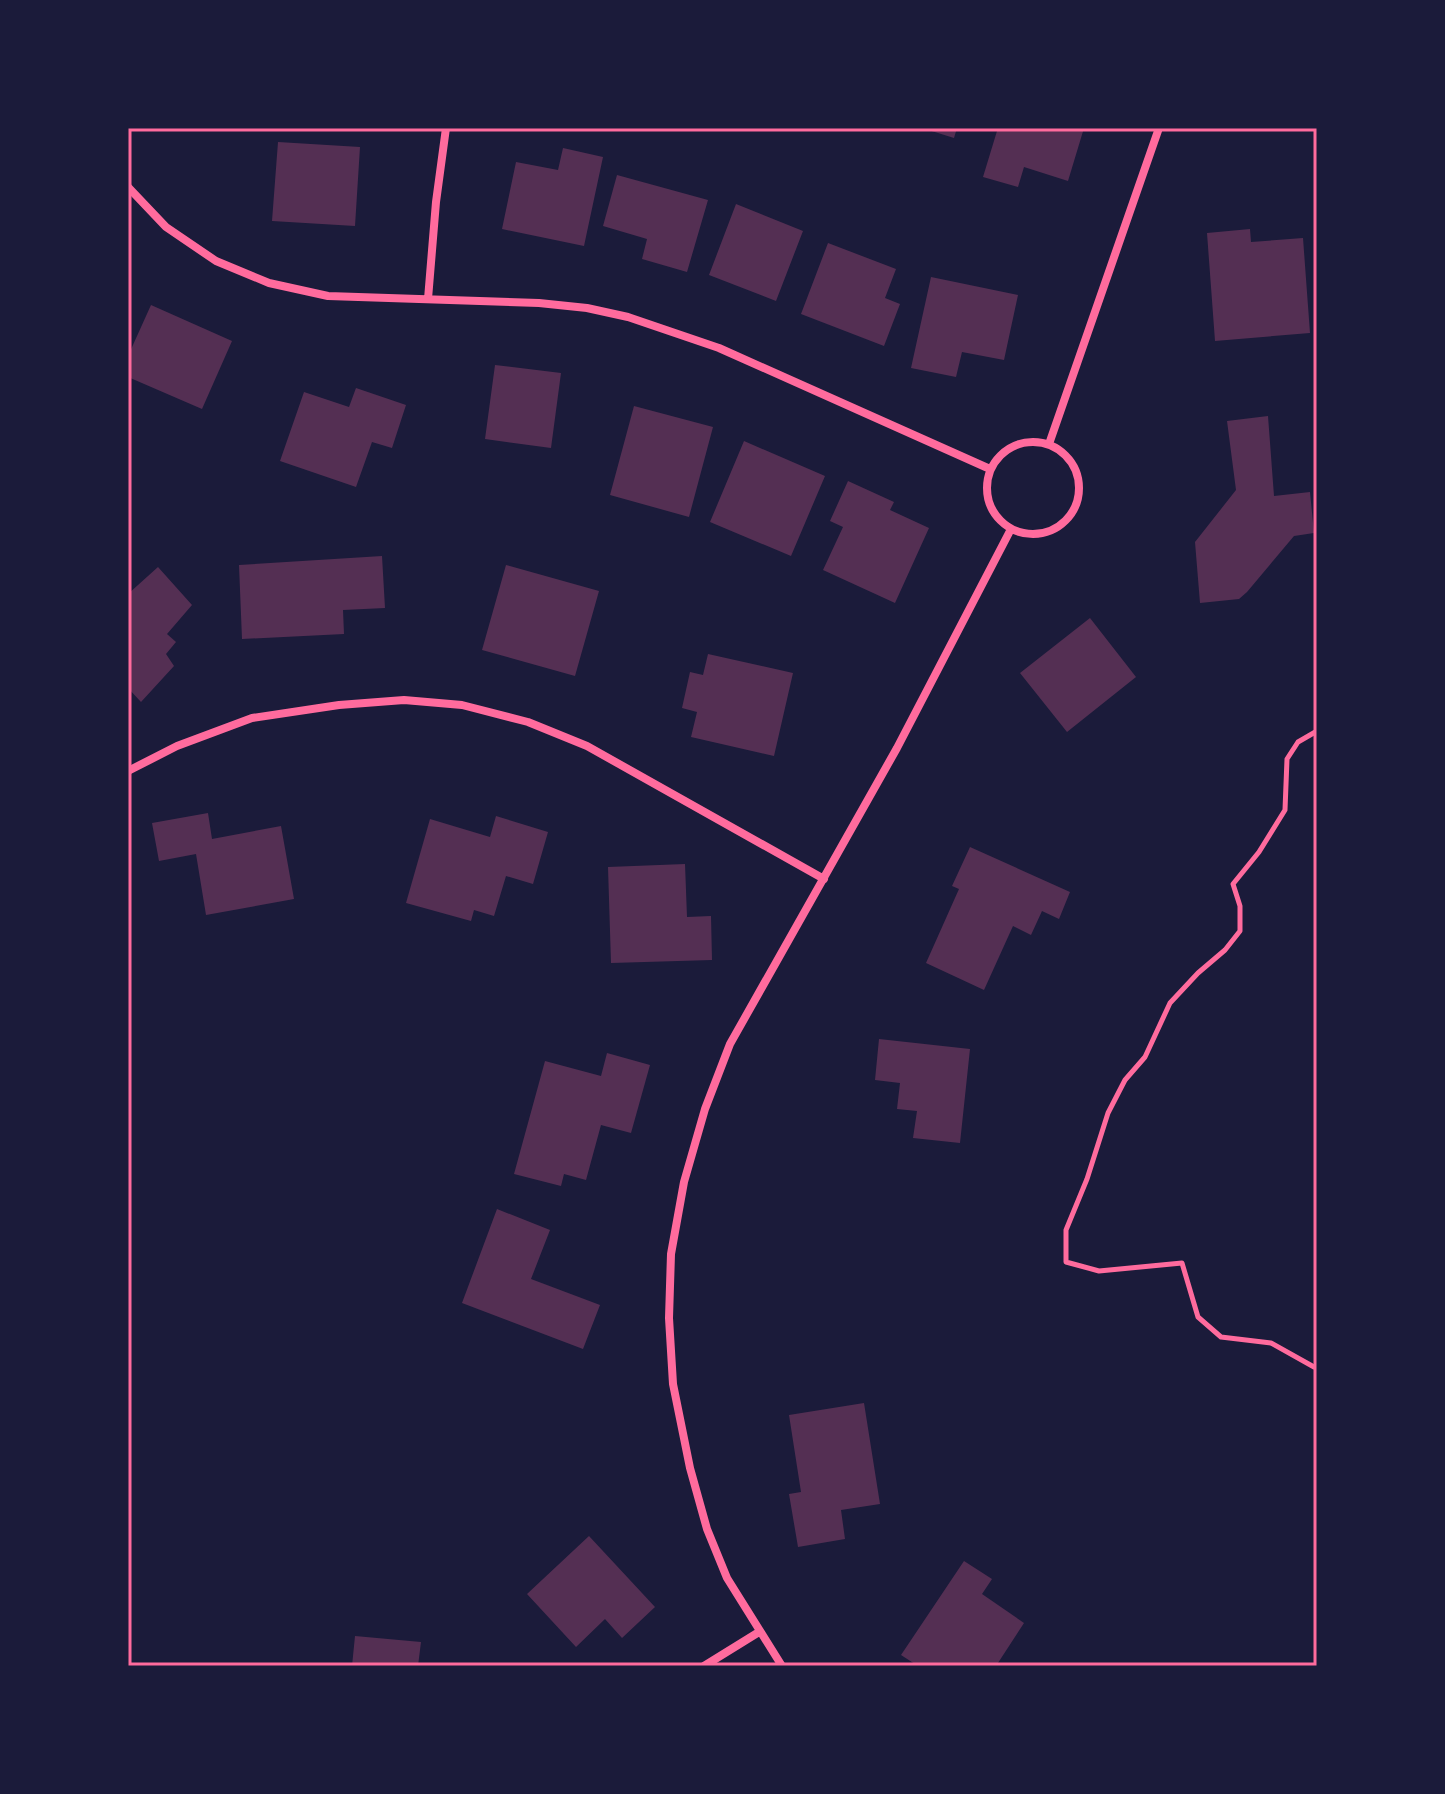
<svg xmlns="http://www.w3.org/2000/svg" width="1445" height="1794" font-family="Merriweather,serif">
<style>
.building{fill:#542f53}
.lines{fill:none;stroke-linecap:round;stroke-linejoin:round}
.path{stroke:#ff6b9d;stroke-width:5}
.minor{stroke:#ff6b9d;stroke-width:8}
.neatline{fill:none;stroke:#ff6b9d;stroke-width:3}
</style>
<rect width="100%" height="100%" fill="#1b1b3a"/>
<path class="building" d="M 922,128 L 957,128 L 954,138 Z
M 991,128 L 1084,128 L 1068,181 L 1024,167 L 1018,187 L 983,177 L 997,131 Z
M 278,142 L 360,147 L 355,226 L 272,221 Z
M 563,148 L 603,157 L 584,246 L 502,229 L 516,162 L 558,170 Z
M 617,175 L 708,200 L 687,272 L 642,259 L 647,239 L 603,226 Z
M 736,204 L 803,231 L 776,301 L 709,275 Z
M 1250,229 L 1251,242 L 1303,238 L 1310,333 L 1215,341 L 1207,233 Z
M 828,243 L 896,269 L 885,298 L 900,304 L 884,346 L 801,314 Z
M 931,277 L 1018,295 L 1004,360 L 962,352 L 956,377 L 911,368 Z
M 151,305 L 232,341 L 202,409 L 128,377 L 128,356 Z
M 495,365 L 561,373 L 551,448 L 485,439 Z
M 356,388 L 406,405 L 392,448 L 372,442 L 356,487 L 280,461 L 304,392 L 349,407 Z
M 634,406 L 713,427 L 689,517 L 610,495 Z
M 1268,416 L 1274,496 L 1310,492 L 1314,533 L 1294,536 L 1247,592 L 1239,599 L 1200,603 L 1195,542 L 1236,490 L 1227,421 Z
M 744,441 L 825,476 L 791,556 L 710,522 Z
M 848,481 L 894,502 L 890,510 L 929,528 L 895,603 L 823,570 L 843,527 L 830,521 Z
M 382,556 L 385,608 L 343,610 L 344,634 L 242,639 L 239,565 Z
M 506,565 L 599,591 L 575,676 L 482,650 Z
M 158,567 L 192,605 L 167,634 L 176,642 L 166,654 L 174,666 L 141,702 L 128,688 L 128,594 Z
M 1090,618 L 1136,677 L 1067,732 L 1020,673 Z
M 708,654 L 793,673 L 774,756 L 691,737 L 697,712 L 682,708 L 690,672 L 703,675 Z
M 208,813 L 212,839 L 281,826 L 294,899 L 206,915 L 196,854 L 159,861 L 152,823 Z
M 496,816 L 548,832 L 533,884 L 506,876 L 494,916 L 474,910 L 471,921 L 406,903 L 430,819 L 490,837 Z
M 970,847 L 1070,892 L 1059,919 L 1042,911 L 1031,935 L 1013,926 L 984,990 L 926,963 L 959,889 L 952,886 Z
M 685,864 L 687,917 L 711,916 L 712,960 L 611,963 L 608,867 Z
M 879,1039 L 970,1049 L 960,1143 L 913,1138 L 917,1111 L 897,1109 L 900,1083 L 875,1080 Z
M 607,1053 L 650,1065 L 631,1133 L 601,1125 L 586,1180 L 564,1174 L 561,1186 L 514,1174 L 545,1061 L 601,1076 Z
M 497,1209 L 550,1230 L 531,1279 L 600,1305 L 583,1349 L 462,1303 Z
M 864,1403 L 880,1504 L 841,1510 L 845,1539 L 798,1547 L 789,1494 L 801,1492 L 789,1415 Z
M 589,1536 L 655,1607 L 622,1638 L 605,1619 L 576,1647 L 527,1594 Z
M 964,1561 L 992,1579 L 982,1594 L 1024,1623 L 996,1666 L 918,1666 L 901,1655 Z
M 355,1636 L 421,1642 L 418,1666 L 352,1666 Z"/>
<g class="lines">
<path class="path" d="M 1317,731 L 1298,742 L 1287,759 L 1285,810 L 1259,852 L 1233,884 L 1240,906 L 1240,931 L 1225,950 L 1198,973 L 1170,1003 L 1145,1057 L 1125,1080 L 1108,1113 L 1087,1179 L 1066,1230 L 1066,1262 L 1099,1271 L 1182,1263 L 1198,1317 L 1221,1337 L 1271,1343 L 1314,1367 L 1317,1366"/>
<path class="minor" d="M 128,187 L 166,227 L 216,261 L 269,283 L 328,296 L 539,303 L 587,308 L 628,317 L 719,348 L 990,469
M 428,299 L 436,202 L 446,128
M987 488a46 46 0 1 1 92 0a46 46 0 1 1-92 0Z
M 1049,444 L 1159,128
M 128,771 L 177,746 L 252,718 L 339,705 L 404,700 L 462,705 L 528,722 L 587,746 L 824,879
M 704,1666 L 759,1632
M 782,1666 L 727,1578 L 707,1529 L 690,1468 L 673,1384 L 669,1318 L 671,1254 L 684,1182 L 705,1109 L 730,1044 L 897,748 L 1011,529"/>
</g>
<rect width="1445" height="1794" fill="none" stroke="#1b1b3a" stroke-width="260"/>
<rect x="130" y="130" width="1185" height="1534" class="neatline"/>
</svg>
